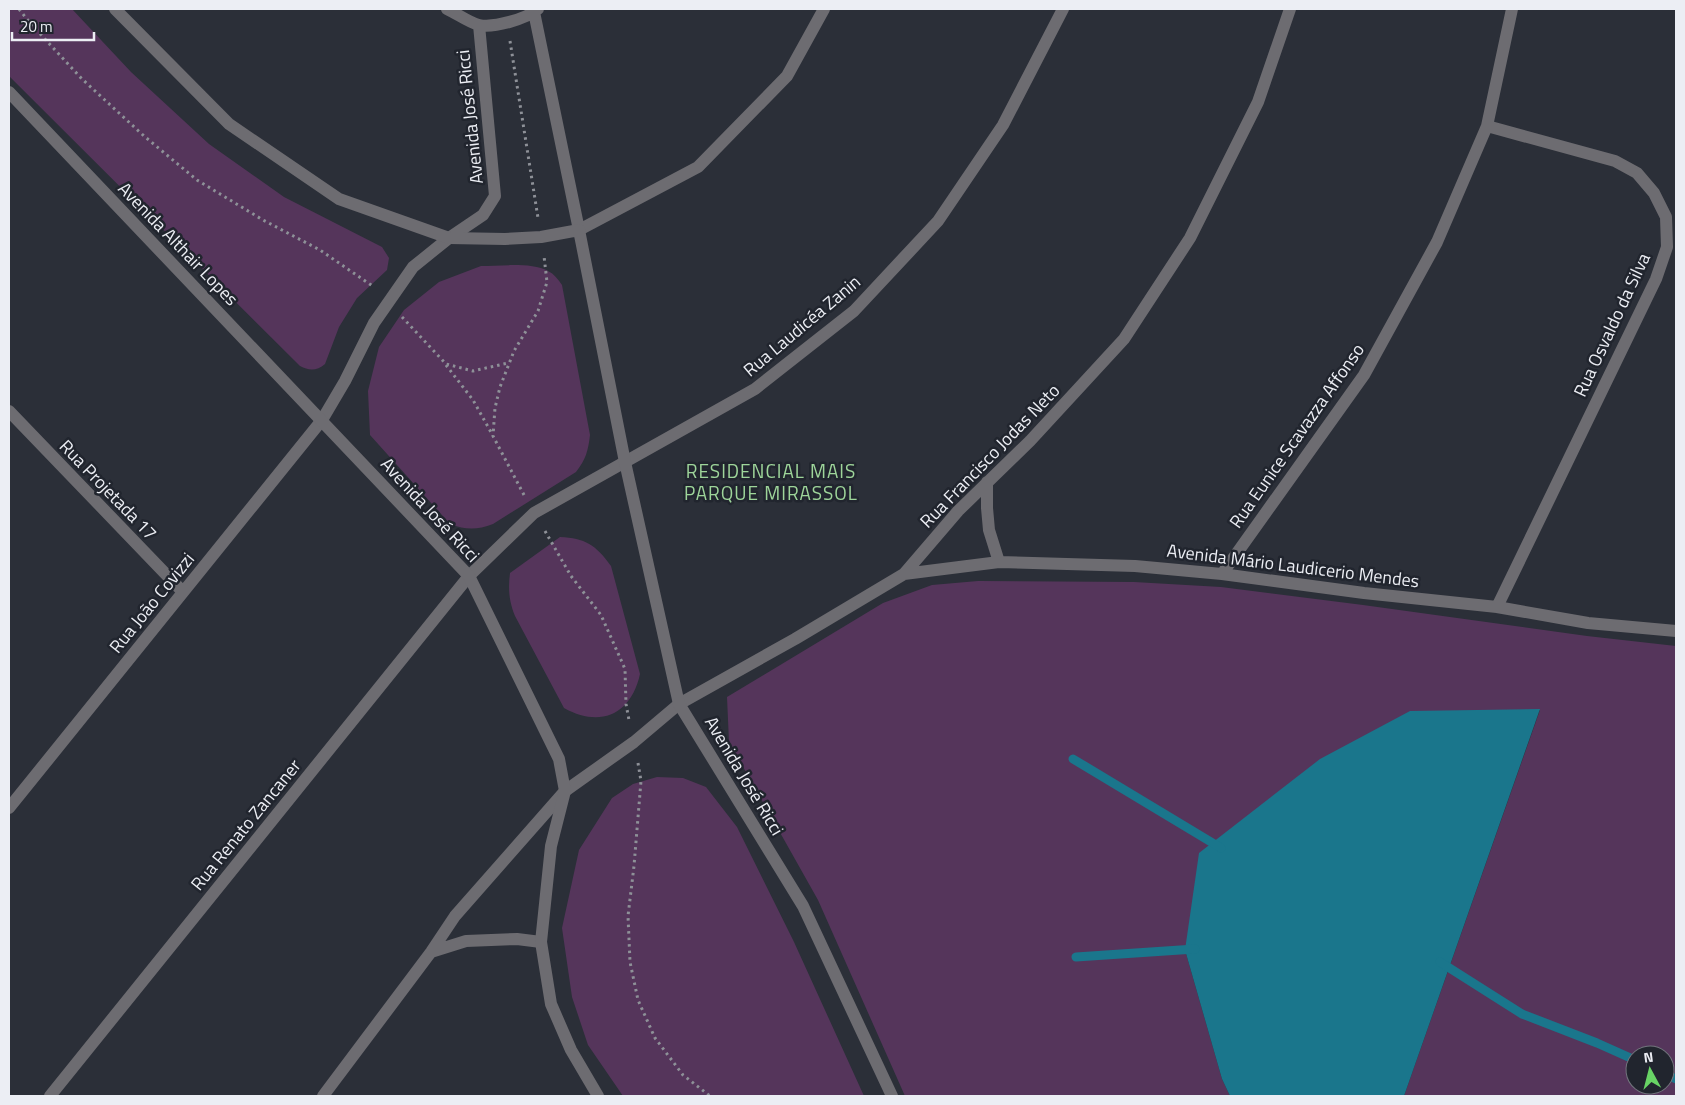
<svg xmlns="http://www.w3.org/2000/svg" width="1685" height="1105" font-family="'Titillium Web',sans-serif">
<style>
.green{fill:#55355b;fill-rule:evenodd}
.water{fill:#1a768c}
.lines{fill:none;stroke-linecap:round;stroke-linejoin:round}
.stream{stroke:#1a768c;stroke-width:9}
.path{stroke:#8e9198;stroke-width:3;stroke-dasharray:2.5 4;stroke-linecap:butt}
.minor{stroke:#6d6c71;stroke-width:12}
.tertiary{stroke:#6d6c71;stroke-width:12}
.labels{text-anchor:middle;stroke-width:5;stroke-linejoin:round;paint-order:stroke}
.street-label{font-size:18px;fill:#eceef4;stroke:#21252e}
.neighbourhood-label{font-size:19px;letter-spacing:1px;fill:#9ed59a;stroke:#21252e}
</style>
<rect width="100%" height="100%" fill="#2b2f38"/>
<path class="green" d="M 9,9 L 72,9 L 131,72 L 209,144 L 284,197 L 382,247 L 389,258 L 387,270 L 357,298 L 339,327 L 325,364 C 317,371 309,371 300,366 L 9,76 Z
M 481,266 C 499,266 532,262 548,271 C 554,274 558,279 562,285 L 590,435 C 588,451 586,459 576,472 L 493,524 C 477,530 466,530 450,524 L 370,435 L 368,391 L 379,347 L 404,310 L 439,282 Z
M 560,537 C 585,538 596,545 611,566 L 640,674 C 631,715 600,728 564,708 L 515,616 C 509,601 508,589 510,573 Z
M 978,581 L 1134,582 L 1221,587 L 1363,605 L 1587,636 L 1676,646 L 1676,1096 L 1404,1096 L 1540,710 L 1185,950 L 1222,1079 L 1230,1096 L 905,1096 L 818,900 L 729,742 L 727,697 L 883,603 L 932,585 ZM 1635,1055 L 1665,1055 L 1665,1085 L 1635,1085 Z
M 657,777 L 683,778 L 706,787 L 737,827 L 794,942 L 864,1096 L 623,1096 L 588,1045 L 572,997 L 562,928 L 579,850 L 612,798 L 633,784 Z"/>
<path class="water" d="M 1540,709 L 1404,1096 L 1230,1096 L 1222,1079 L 1185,950 L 1199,853 L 1320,759 L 1410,711 Z"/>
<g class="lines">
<path class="stream" d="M 1073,759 L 1221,848
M 1076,957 L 1195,949
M 1440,962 L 1522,1014 L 1597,1043 L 1635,1060
M 1665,1074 L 1676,1079"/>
<path class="path" d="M 19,9 L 30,23 L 82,79 L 144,136 L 197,180 L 263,220 L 320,250 L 374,287
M 510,41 L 538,218
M 402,317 L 446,364 L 473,371 L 508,363
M 446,365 L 473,400 L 492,434
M 524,495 L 493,436 L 495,408 L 500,387 L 514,351 L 538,311 L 547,282 L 544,256
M 545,531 L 571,576 L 601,615 L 625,669 L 626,704 L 629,720
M 638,763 L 641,781 L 634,866 L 628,916 L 630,962 L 638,1000 L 655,1038 L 683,1075 L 710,1096"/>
<path class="minor" d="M 447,9 C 456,13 470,23 479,25 C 494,28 526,19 538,9
M 534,12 L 579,230 L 698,167 L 787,76 L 824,9
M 1487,126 L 1615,161 L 1637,173 L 1654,193 L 1666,217 L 1667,247 L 1656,279 L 1497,607
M 9,411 L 183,592
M 987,482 L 987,508 L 989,530 L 999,562
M 904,574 L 999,562 L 1135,566 L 1222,574 L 1364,593 L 1497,607 L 1588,623 L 1676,631
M 1222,574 L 1364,375 L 1437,242 L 1487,126 L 1512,9
M 9,808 L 322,420 L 345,381 L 374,323 L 413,267 L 449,238 L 483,215 L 495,196 L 479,25
M 431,952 L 466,941 L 517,939 L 541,942
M 50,1096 L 469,576 L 534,513 L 755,389 L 854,311 L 938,221 L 1003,125 L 1063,9
M 323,1096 L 431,952 L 455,916 L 565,791 L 634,742 L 679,704 L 795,639 L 904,574 L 958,511 L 1030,441 L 1124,339 L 1190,238 L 1258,102 L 1290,9"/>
<path class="tertiary" d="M 115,9 L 229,124 L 339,199 L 449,238 L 505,239 L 541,237 L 579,230 L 625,462 L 679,704 L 803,906 L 892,1096
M 9,92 L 469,576 L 559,759 L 565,791 L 551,846 L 541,942 L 551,1004 L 571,1050 L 598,1096"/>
</g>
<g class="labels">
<g class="street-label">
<text transform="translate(470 117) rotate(-96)" y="6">Avenida José Ricci</text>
<text transform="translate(178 244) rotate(46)" y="6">Avenida Althair Lopes</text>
<text transform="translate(1612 325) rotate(-65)" y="6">Rua Osvaldo da Silva</text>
<text transform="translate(802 326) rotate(-40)" y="6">Rua Laudicéa Zanin</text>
<text transform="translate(1297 436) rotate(-55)" y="6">Rua Eunice Scavazza Affonso</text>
<text transform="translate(990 456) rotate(-46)" y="6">Rua Francisco Jodas Neto</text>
<text transform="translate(108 490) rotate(46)" y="6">Rua Projetada 17</text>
<text transform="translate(430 510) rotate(47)" y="6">Avenida José Ricci</text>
<text transform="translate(1293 566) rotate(7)" y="6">Avenida Mário Laudicerio Mendes</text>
<text transform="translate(152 603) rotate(-51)" y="6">Rua João Covizzi</text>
<text transform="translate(744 776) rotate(59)" y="6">Avenida José Ricci</text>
<text transform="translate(246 825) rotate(-51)" y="6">Rua Renato Zancaner</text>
</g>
<g class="neighbourhood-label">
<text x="771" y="478">RESIDENCIAL MAIS<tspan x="771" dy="22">PARQUE MIRASSOL</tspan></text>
</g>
</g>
<rect width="1685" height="1105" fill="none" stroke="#eceef4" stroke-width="20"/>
<g transform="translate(1650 1070) rotate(353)"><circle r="24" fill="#21252e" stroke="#72757d"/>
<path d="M0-4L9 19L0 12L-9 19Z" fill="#68d465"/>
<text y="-8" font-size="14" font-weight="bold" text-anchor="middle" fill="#eceef4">N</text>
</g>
<path d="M12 32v8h82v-8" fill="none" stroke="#eceef4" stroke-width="2.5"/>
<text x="20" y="32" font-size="15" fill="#eceef4" stroke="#21252e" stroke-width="4" paint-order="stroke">20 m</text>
</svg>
